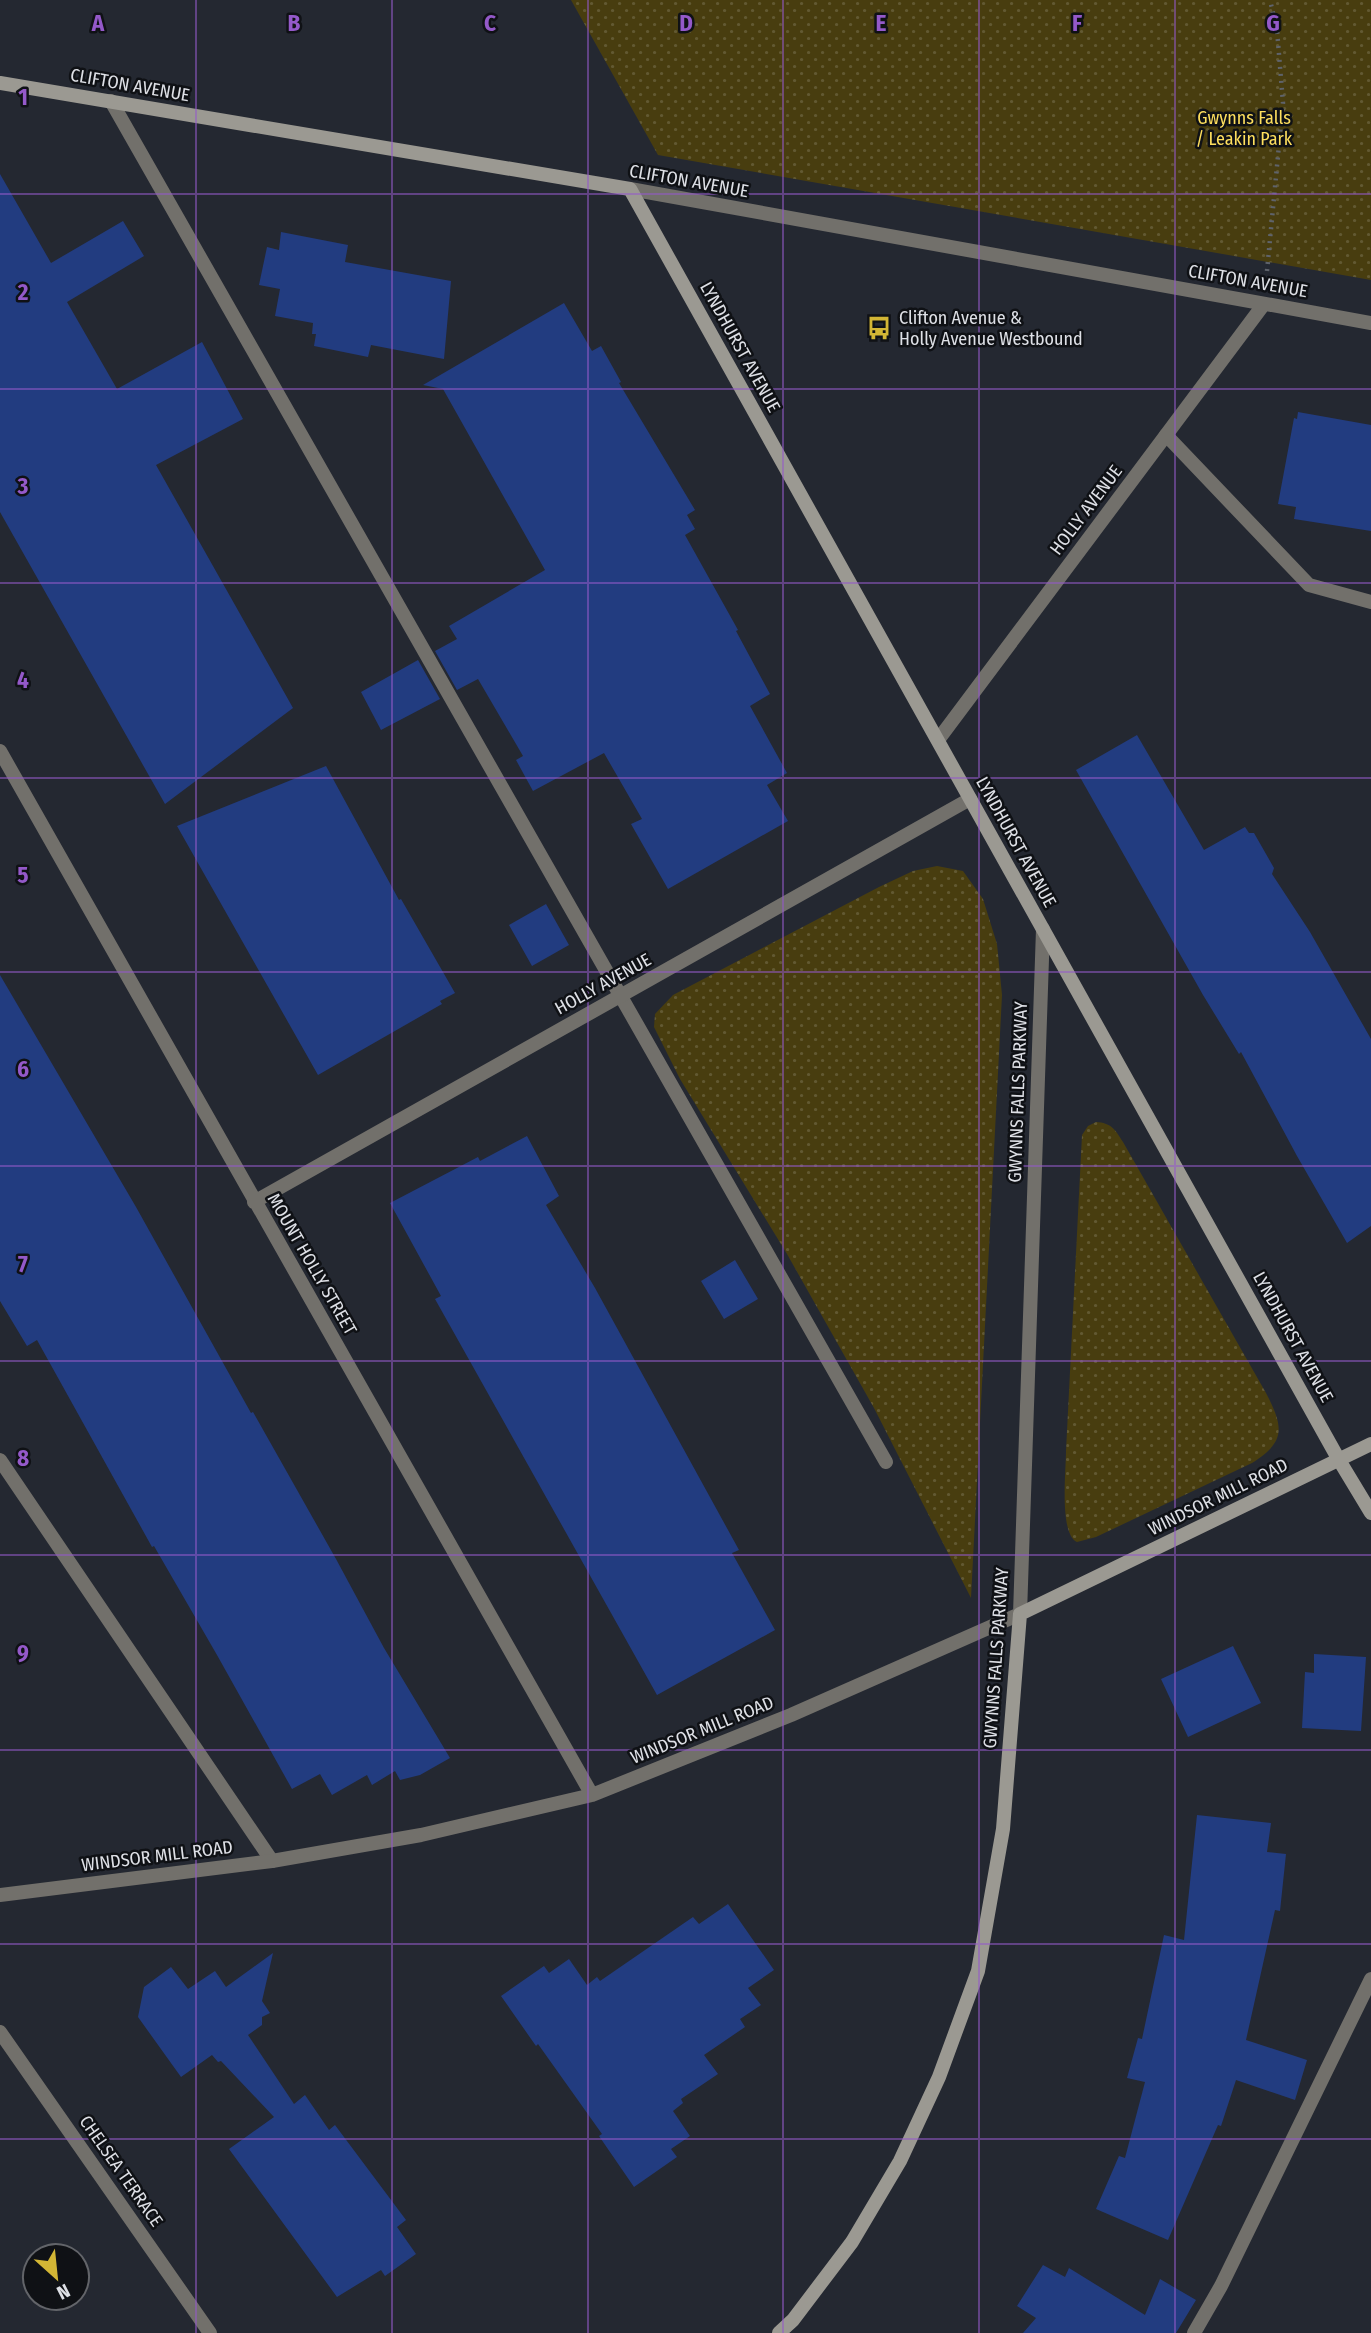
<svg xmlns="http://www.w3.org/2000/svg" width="1371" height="2333" font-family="'Fira Sans Condensed',sans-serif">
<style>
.park{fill:url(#park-dots)}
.building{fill:#223c80}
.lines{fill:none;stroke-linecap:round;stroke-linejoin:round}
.path{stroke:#5f636b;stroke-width:4.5;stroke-dasharray:2 5;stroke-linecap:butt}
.lane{stroke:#72706b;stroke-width:14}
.street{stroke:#72706b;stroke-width:14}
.secondary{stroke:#9b9992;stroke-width:14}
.grid{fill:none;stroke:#9459c9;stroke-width:2;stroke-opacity:0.55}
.labels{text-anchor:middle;stroke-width:5;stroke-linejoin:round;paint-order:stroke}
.street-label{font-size:18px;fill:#dee0e6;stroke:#0f1115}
.park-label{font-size:18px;fill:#fedf5e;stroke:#0f1115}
.poi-label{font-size:18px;fill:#dee0e6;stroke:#0f1115;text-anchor:start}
.grid-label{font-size:23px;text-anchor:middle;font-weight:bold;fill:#9459c9;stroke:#0f1115;stroke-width:5;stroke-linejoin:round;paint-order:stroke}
</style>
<defs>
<pattern id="park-dots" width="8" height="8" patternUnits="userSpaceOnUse" patternTransform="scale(1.75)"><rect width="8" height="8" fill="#483d0f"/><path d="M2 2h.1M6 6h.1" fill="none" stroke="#625932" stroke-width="1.8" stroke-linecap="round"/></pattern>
</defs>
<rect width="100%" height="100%" fill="#242831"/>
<path class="park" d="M 571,0 L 1371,0 L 1371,280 L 658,155 Z
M 937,866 L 963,871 L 983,899 L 997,944 L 1002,995 L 971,1598 L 874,1408 L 787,1254 L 680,1079 L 654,1027 L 655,1014 L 673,995 L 879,887 L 913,871 Z
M 1096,1122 C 1111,1123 1115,1129 1123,1142 L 1266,1393 C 1283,1426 1287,1441 1252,1463 L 1096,1537 L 1077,1542 C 1059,1534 1066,1471 1066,1451 L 1082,1135 L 1088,1126 Z"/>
<path class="building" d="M 0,174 L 51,263 L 123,221 L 144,256 L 67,302 L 117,389 L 202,342 L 243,419 L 156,465 L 293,708 L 165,804 L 0,512 Z
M 281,232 L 348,245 L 345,262 L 451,281 L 444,359 L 371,345 L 368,357 L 314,346 L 316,334 L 312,334 L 313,323 L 275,316 L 280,289 L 259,285 L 267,247 L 279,250 Z
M 564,303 L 592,351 L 601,346 L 621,382 L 619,383 L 695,510 L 687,515 L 695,529 L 685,535 L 738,630 L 736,631 L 770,694 L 750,706 L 787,773 L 767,785 L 788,821 L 668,889 L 631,824 L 642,819 L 604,753 L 533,791 L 516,760 L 523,756 L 478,679 L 457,690 L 435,651 L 457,639 L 449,626 L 545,570 L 443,389 L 423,385 Z
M 1298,412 L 1371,425 L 1371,531 L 1294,519 L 1296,507 L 1278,504 L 1294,418 L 1297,419 Z
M 418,660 L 440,699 L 381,730 L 361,692 Z
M 1137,735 L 1204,850 L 1245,827 L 1249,833 L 1254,833 L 1274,868 L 1272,874 L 1310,932 L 1371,1039 L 1371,1226 L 1347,1243 L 1297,1156 L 1241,1052 L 1239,1054 L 1203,995 L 1076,770 Z
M 326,766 L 399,900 L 401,899 L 455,993 L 440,1001 L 442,1004 L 318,1075 L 177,826 Z
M 546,904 L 569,945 L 532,966 L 509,925 Z
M 0,975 L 136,1207 L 251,1413 L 253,1412 L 336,1559 L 384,1648 L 450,1758 L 420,1775 L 400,1780 L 395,1771 L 372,1785 L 367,1775 L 332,1795 L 320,1774 L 292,1789 L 217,1655 L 154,1546 L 152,1547 L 37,1340 L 27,1346 L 0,1301 Z
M 527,1136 L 559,1196 L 546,1205 L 595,1288 L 739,1550 L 732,1553 L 775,1630 L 657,1695 L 435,1299 L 441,1296 L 390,1203 L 478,1157 L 480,1161 Z
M 735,1260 L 758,1299 L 724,1319 L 701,1281 Z
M 1233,1646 L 1261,1703 L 1188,1737 L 1161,1679 Z
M 1314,1654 L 1366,1657 L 1361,1731 L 1302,1728 L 1305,1672 L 1314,1673 Z
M 1197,1815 L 1271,1823 L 1267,1852 L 1286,1854 L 1280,1911 L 1275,1910 L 1246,2040 L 1307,2060 L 1295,2100 L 1236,2080 L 1221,2126 L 1218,2125 L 1168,2240 L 1096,2209 L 1119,2156 L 1125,2158 L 1145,2082 L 1127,2078 L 1138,2038 L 1142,2039 L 1164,1935 L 1184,1940 Z
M 728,1904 L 774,1970 L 748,1988 L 761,2005 L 740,2019 L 745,2027 L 704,2055 L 718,2074 L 681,2099 L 683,2103 L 673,2111 L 690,2136 L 671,2149 L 677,2157 L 634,2187 L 599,2136 L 602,2134 L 538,2044 L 536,2046 L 501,1996 L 544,1966 L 549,1973 L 569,1959 L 587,1985 L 597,1977 L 600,1981 L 693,1917 L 699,1924 Z
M 273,1953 L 262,2001 L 270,2013 L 262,2017 L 262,2025 L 248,2035 L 294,2104 L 305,2095 L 329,2130 L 335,2125 L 406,2220 L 397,2227 L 416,2254 L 385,2276 L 381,2270 L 337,2297 L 229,2149 L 274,2117 L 221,2061 L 218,2062 L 212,2055 L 181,2077 L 138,2017 L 144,1987 L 171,1967 L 188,1989 L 215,1971 L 226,1987 Z
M 1043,2265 L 1065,2277 L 1069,2268 L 1145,2315 L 1160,2279 L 1196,2300 L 1176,2333 L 1023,2333 L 1036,2318 L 1017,2306 Z"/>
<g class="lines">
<path class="path" d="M 1267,271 L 1283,103 L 1277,30 L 1270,0"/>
<path class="lane" d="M 111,101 L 886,1462
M 1166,435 L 1309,585 L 1371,602
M 0,1460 L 272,1861
M 1194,2333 L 1221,2286 L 1371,1979"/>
<path class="street" d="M 630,189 L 1371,323
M 938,740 L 1264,304
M 0,751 L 592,1795
M 254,1202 L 970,799
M 0,1895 L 272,1861 L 421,1835 L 592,1795 L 791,1715 L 1020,1614 L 1043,929
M 0,2032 L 210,2333"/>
<path class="secondary" d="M 0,83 L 630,189 L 1339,1460 L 1371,1513
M 779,2333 L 793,2320 L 852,2242 L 900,2161 L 939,2077 L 978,1971 L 1003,1829 L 1020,1614 L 1371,1444"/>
</g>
<path class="grid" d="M 196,0 L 196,2333M 392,0 L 392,2333M 588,0 L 588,2333M 783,0 L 783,2333M 979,0 L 979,2333M 1175,0 L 1175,2333M 0,194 L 1371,194M 0,389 L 1371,389M 0,583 L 1371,583M 0,778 L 1371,778M 0,972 L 1371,972M 0,1166 L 1371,1166M 0,1361 L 1371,1361M 0,1555 L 1371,1555M 0,1750 L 1371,1750M 0,1944 L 1371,1944M 0,2139 L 1371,2139"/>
<defs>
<g id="bus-bare" transform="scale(1.89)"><path d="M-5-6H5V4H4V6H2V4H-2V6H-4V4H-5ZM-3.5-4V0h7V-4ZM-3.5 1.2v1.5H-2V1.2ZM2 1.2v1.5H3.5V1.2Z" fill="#d3b635" stroke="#0f1115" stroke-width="2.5" paint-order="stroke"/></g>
</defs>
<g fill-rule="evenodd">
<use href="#bus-bare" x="879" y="328"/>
</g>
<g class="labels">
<g class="street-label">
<text transform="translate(130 85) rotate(10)" y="6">CLIFTON AVENUE</text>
<text transform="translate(689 181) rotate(10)" y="6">CLIFTON AVENUE</text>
<text transform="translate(1248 281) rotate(10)" y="6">CLIFTON AVENUE</text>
<text transform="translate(740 347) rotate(61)" y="6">LYNDHURST AVENUE</text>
<text transform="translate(1086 510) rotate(-53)" y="6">HOLLY AVENUE</text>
<text transform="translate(1016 842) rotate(61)" y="6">LYNDHURST AVENUE</text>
<text transform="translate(603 984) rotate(-29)" y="6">HOLLY AVENUE</text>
<text transform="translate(1018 1092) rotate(-88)" y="6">GWYNNS FALLS PARKWAY</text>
<text transform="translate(312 1264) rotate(60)" y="6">MOUNT HOLLY STREET</text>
<text transform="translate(1293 1337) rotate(61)" y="6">LYNDHURST AVENUE</text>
<text transform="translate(1218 1497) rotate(-26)" y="6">WINDSOR MILL ROAD</text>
<text transform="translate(996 1658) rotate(-86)" y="6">GWYNNS FALLS PARKWAY</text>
<text transform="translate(702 1730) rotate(-22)" y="6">WINDSOR MILL ROAD</text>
<text transform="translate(157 1856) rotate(-7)" y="6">WINDSOR MILL ROAD</text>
<text transform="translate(121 2171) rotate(55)" y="6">CHELSEA TERRACE</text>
</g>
<g class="park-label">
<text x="1244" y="124">Gwynns Falls<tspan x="1244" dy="21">/ Leakin Park</tspan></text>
</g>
<g class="poi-label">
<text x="899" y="324">Clifton Avenue &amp;<tspan x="899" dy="21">Holly Avenue Westbound</tspan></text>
</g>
</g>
<g class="grid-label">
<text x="98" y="31">A</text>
<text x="294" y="31">B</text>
<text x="490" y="31">C</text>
<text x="686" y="31">D</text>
<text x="881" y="31">E</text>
<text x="1077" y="31">F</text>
<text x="1273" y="31">G</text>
<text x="23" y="105">1</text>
<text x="23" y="300">2</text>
<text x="23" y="494">3</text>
<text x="23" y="688">4</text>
<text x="23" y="883">5</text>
<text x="23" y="1077">6</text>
<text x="23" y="1272">7</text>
<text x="23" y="1466">8</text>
<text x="23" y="1661">9</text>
</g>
<g transform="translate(56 2277) rotate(153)"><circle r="33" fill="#0f1115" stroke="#626469" stroke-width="2"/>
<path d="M0-5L12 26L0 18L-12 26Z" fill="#d3b635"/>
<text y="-10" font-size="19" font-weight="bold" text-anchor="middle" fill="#dee0e6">N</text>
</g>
</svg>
